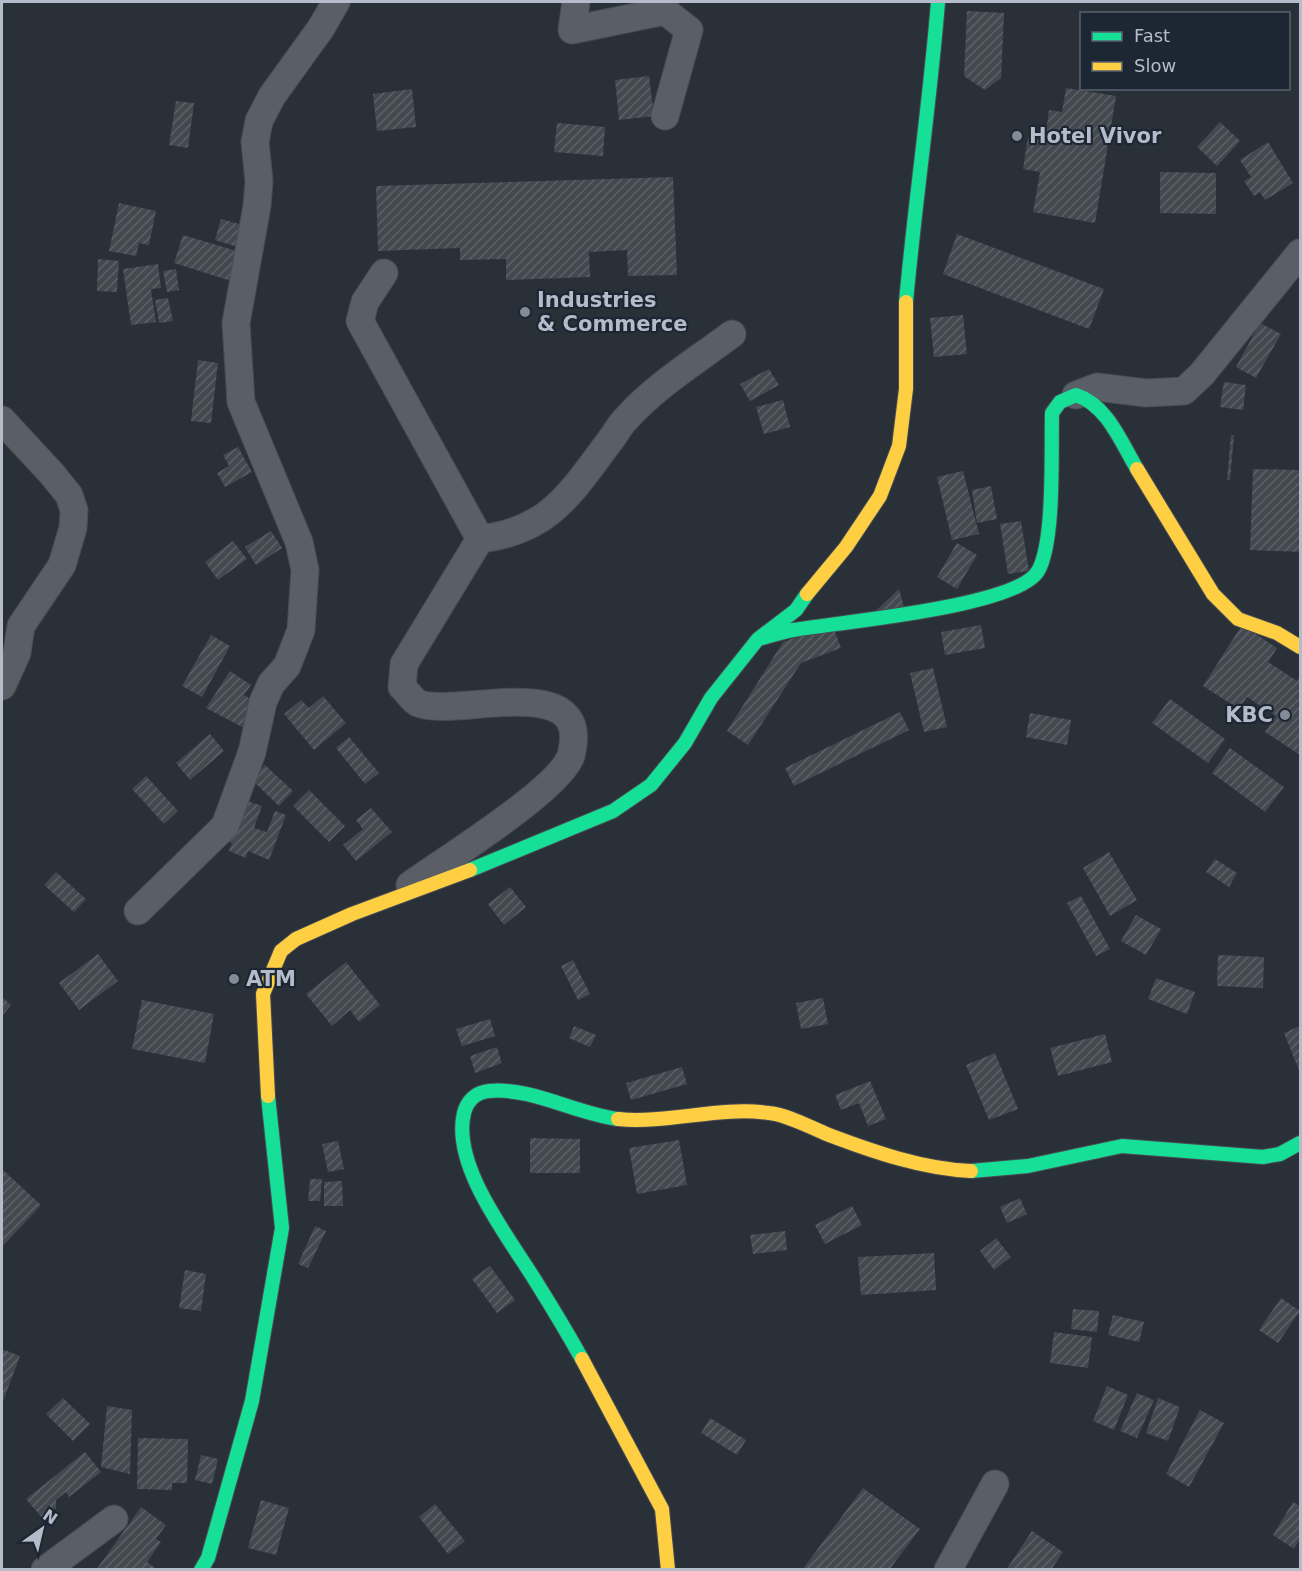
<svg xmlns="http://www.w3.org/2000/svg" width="1302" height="1571" font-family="'DejaVu Sans',sans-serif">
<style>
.building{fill:url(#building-hatch)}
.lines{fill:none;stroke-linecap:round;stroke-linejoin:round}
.street-casing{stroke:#484c53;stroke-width:29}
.fast-casing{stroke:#484c53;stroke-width:16}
.slow-casing{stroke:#484c53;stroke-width:16}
.street{stroke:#5a5e66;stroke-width:27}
.fast{stroke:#16e098;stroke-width:14}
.slow{stroke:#ffcf43;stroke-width:14}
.poi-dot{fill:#848b96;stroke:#1d2633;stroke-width:2}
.labels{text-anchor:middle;stroke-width:4.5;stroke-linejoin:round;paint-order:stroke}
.poi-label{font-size:21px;font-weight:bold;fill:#b4bcc9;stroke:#1d2633;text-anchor:start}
</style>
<defs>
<pattern id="building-hatch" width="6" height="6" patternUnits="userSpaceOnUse" patternTransform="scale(1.5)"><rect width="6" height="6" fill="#444950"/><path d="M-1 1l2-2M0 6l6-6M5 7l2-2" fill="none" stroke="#5d6168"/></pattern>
</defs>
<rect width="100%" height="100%" fill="#2a3038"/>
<path class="building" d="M 967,11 L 1004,13 L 1001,78 L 985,90 L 964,76 Z
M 649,76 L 654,116 L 619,120 L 615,80 Z
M 1066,88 L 1116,96 L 1095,223 L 1033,212 L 1040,172 L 1023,169 L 1028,137 L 1045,140 L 1049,110 L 1062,112 Z
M 412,89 L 416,127 L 377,131 L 373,94 Z
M 176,101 L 194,103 L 188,148 L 169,145 Z
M 1220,122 L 1240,141 L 1217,166 L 1197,147 Z
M 557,123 L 605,127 L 603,156 L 554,152 Z
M 1268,142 L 1293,183 L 1265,200 L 1260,192 L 1254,196 L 1244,181 L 1251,177 L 1240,160 Z
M 1160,172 L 1216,173 L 1216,214 L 1160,213 Z
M 673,177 L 677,275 L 628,276 L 627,250 L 589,252 L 590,277 L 506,280 L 506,259 L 460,260 L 460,248 L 378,251 L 376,186 Z
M 119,203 L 156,211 L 149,245 L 139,243 L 136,256 L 109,251 Z
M 221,219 L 250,227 L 244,249 L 215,240 Z
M 957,234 L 1104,289 L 1089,329 L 943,274 Z
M 183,235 L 240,252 L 231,281 L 174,263 Z
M 98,259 L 119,261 L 117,292 L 97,291 Z
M 158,264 L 161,288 L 151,289 L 156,322 L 131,325 L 123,269 Z
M 176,269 L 179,290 L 167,292 L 163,271 Z
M 168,298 L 173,321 L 159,323 L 155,300 Z
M 963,315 L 967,354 L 934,357 L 930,318 Z
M 1260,323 L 1281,334 L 1256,378 L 1236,367 Z
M 198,360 L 218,363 L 211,423 L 191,421 Z
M 769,369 L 779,385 L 750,401 L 740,384 Z
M 1224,382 L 1246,385 L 1243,410 L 1220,407 Z
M 783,400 L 790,427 L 764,434 L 756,407 Z
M 1231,435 L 1234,435 L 1230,480 L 1227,480 Z
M 238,447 L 252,472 L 225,487 L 217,473 L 229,466 L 223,455 Z
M 1253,469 L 1300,470 L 1300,552 L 1250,550 Z
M 963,471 L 979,534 L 952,540 L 937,477 Z
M 991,486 L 997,519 L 977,523 L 972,490 Z
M 1021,521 L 1029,571 L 1008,574 L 1000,524 Z
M 271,531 L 282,548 L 256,565 L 245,547 Z
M 233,541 L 247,559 L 218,580 L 205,562 Z
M 957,543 L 977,555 L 957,589 L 937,577 Z
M 899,589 L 904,607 L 868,618 Z
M 832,624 L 841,648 L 801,663 L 748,745 L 727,731 L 783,642 Z
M 981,625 L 985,648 L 945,655 L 941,632 Z
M 1242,625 L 1277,648 L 1268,662 L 1297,681 L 1300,675 L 1300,755 L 1265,732 L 1276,716 L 1247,697 L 1239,709 L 1203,686 Z
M 211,635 L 230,646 L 202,697 L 182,686 Z
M 933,668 L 947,727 L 924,732 L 910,673 Z
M 230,671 L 251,685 L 244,695 L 259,705 L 244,728 L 206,708 Z
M 323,696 L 346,723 L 314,750 L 284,714 L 301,700 L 309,708 Z
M 1170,699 L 1225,739 L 1208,763 L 1152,723 Z
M 900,712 L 909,730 L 794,786 L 785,768 Z
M 1030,713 L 1071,720 L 1067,745 L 1026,737 Z
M 210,734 L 224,751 L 190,780 L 176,763 Z
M 349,737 L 379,773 L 365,784 L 336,748 Z
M 1230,748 L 1284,787 L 1265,812 L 1212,773 Z
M 265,765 L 293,791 L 279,806 L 251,779 Z
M 146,776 L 178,811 L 164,824 L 132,789 Z
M 309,790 L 345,826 L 329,842 L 293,806 Z
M 244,800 L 262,806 L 254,828 L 267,832 L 275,811 L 286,815 L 269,860 L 248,851 L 246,858 L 229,851 L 232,843 L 228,841 Z
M 371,808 L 392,832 L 356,861 L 343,845 L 363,829 L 356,820 Z
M 1109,852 L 1137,900 L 1110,916 L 1083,868 Z
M 1215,859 L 1237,873 L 1229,887 L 1206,872 Z
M 56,872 L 86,899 L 74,912 L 44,885 Z
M 510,887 L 526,907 L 504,925 L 488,904 Z
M 1081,896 L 1110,949 L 1096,956 L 1067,903 Z
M 1136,915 L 1161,929 L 1146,955 L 1121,941 Z
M 98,954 L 118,981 L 79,1010 L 59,983 Z
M 1218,955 L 1264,957 L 1263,988 L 1217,986 Z
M 573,960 L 590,994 L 578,1000 L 561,966 Z
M 346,962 L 380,1005 L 359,1022 L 350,1010 L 332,1026 L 306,994 Z
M 1156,978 L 1195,992 L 1187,1014 L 1148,999 Z
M 2,997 L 11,1005 L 2,1016 Z
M 823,998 L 828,1024 L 801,1029 L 796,1003 Z
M 142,1000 L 214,1014 L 205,1063 L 132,1049 Z
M 490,1019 L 495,1036 L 462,1046 L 456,1029 Z
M 574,1026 L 596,1035 L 590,1047 L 569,1038 Z
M 1300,1026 L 1300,1073 L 1284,1033 Z
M 1105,1034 L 1112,1062 L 1058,1076 L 1050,1048 Z
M 497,1047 L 502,1063 L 475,1073 L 470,1056 Z
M 995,1053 L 1018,1109 L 989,1120 L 966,1065 Z
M 682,1067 L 687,1084 L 631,1100 L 626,1083 Z
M 870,1081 L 886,1119 L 868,1126 L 859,1103 L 841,1110 L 835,1095 Z
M 530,1138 L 580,1139 L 580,1173 L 530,1173 Z
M 679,1140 L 687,1185 L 637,1194 L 629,1148 Z
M 338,1141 L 344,1169 L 328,1172 L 322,1144 Z
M 2,1169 L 41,1205 L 2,1247 Z
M 310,1179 L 322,1179 L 320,1201 L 308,1201 Z
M 342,1181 L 343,1206 L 324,1206 L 324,1182 Z
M 1020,1198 L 1027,1214 L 1007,1223 L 1000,1207 Z
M 852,1206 L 862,1225 L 825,1244 L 815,1225 Z
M 315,1226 L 326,1231 L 308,1268 L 298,1264 Z
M 785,1231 L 787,1250 L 753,1254 L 750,1235 Z
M 996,1238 L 1011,1257 L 994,1270 L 980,1251 Z
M 934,1253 L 936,1290 L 861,1295 L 858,1257 Z
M 490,1266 L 515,1300 L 497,1313 L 472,1279 Z
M 185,1270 L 206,1274 L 201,1311 L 179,1308 Z
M 1281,1298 L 1300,1311 L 1278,1343 L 1259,1330 Z
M 1073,1309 L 1099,1311 L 1097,1332 L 1071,1329 Z
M 1113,1315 L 1144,1322 L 1139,1342 L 1108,1335 Z
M 1054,1332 L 1092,1337 L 1088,1368 L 1050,1363 Z
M 2,1349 L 20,1356 L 2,1404 Z
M 1107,1386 L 1128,1395 L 1114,1430 L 1093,1421 Z
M 1137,1393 L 1154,1400 L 1137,1438 L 1120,1431 Z
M 63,1398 L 90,1424 L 73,1441 L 46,1414 Z
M 1158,1398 L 1180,1407 L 1168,1441 L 1146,1433 Z
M 107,1406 L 132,1410 L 130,1474 L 101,1467 Z
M 1200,1410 L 1224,1423 L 1189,1487 L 1166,1474 Z
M 710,1418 L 746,1440 L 737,1455 L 701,1433 Z
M 138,1438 L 188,1439 L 187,1483 L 172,1483 L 172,1490 L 137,1489 Z
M 85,1452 L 101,1472 L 69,1497 L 66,1492 L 56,1500 L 56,1508 L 43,1519 L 26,1499 Z
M 201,1455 L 218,1459 L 212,1484 L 195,1480 Z
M 863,1488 L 920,1529 L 889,1570 L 802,1570 Z
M 261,1500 L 289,1508 L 276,1555 L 248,1548 Z
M 1293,1502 L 1300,1506 L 1300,1539 L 1294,1549 L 1273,1535 Z
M 435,1504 L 465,1541 L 448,1554 L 419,1517 Z
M 141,1507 L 166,1525 L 156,1539 L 161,1542 L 147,1562 L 158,1570 L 96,1570 Z
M 1032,1531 L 1063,1552 L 1051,1570 L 1006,1570 Z"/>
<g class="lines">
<g class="street-casing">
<path id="street" d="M 576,2 L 572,30 L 665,11 L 689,30 L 665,116
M 384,273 L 365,302 L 360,321 L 480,539
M 1076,395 L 1097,387 L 1146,393 L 1184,391 L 1202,374 L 1300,253
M 2,420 L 52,474 L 69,495 L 74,510 L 73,528 L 62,565 L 21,626 L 17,653 L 2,686
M 410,885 C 445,860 555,792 570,758 C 572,755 572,749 573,745 C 583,671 452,719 418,703 C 412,700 407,691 402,687 L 404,664 L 480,539 C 549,531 570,494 609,442 C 615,435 619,426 625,420 C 655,386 696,361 732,334
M 138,911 L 225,826 L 252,752 L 263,702 L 271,684 L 287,666 L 301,630 L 305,570 L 299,542 L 241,402 L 236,323 L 257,206 L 259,181 L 255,142 L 259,121 L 272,96 L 321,28 L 336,2
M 45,1570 L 114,1519
M 948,1570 L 995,1484"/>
</g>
<g class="fast-casing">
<path id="fast" d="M 906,302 C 915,202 930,102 938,2
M 758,639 C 770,636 781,632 793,630 C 839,622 1017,607 1038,571 C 1055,542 1051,450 1052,413 L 1060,402 L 1076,395 C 1107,405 1121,442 1137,469
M 470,870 L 613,811 L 651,785 L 685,743 L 711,698 L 758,639 L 796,610 L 807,594
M 971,1171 L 1028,1166 L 1122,1146 L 1263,1157 L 1280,1154 L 1300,1143
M 582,1359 C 568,1334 553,1309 538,1285 C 511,1240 451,1167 464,1113 C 467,1101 476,1092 489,1091 C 532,1087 576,1114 618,1119
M 201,1570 L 208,1558 L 252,1401 L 282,1228 L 268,1096"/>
</g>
<g class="slow-casing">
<path id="slow" d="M 1137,469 L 1213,594 L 1238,619 L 1277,633 L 1300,647
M 807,594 L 846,547 L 880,496 L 899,446 L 906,389 L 906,302
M 268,1096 L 263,994 L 281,951 L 296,939 L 352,914 L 470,870
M 618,1119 C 668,1124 719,1106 769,1113 C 789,1115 811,1128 829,1135 C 874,1152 923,1169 971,1171
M 582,1359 L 662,1509 L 668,1570"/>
</g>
<use href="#street" class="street"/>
<use href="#fast" class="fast"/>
<use href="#slow" class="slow"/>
</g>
<g class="poi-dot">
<circle cx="1017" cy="136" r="6"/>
<circle cx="525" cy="312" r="6"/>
<circle cx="1285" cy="715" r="6"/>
<circle cx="234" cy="979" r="6"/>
</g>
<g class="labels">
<g class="poi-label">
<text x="1029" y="143">Hotel Vivor</text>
<text x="537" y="307">Industries<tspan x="537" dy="24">&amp; Commerce</tspan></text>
<text x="1273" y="722" text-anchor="end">KBC</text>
<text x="246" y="986">ATM</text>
</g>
</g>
<rect width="1302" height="1571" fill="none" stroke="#b4bcc9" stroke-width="6"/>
<rect x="1080" y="12" width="210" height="78" fill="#1d2633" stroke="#59626f" stroke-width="1.5"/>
<rect x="1092" y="32" width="30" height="9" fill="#16e098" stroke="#59626f" stroke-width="1.5"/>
<text x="1134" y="42" font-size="18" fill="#b4bcc9">Fast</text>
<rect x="1092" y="62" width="30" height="9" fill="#ffcf43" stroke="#59626f" stroke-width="1.5"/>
<text x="1134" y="72" font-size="18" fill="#b4bcc9">Slow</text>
<g transform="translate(42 1529) rotate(34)" stroke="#1d2633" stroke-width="4.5" paint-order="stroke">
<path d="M0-4.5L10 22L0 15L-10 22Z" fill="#b4bcc9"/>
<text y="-9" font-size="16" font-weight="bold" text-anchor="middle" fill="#b4bcc9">N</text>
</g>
</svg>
